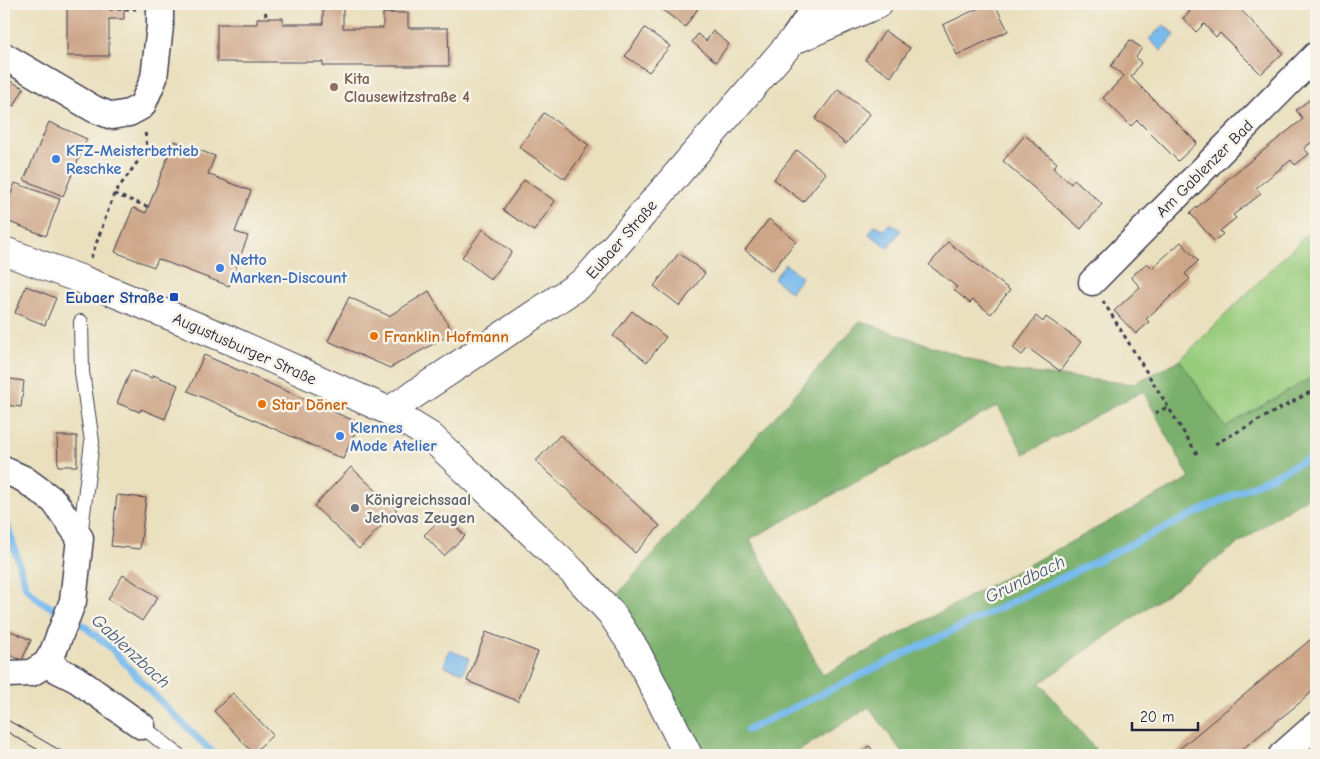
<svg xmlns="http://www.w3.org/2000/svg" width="1320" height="759" font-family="'Comic Neue',sans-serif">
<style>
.green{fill:#98cc7d;stroke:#5d775c}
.forest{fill:#7ab06c;stroke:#4e6954;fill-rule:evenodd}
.water{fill:#77baed;stroke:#4c6e94}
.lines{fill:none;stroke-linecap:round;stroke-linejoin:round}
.stream{stroke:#77baed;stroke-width:7}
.building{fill:#cda688}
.lane-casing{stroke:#403e4f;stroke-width:16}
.street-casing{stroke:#403e4f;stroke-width:29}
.secondary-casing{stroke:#403e4f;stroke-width:30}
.path{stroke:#403e4f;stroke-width:3;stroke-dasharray:4 4;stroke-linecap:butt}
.lane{stroke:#fff;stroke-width:14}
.street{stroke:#fff;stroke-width:26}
.secondary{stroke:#fff;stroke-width:28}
.tram{stroke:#22223b;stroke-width:1}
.education-dot{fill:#8d6e63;stroke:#f7f3e8;stroke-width:2}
.shop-dot{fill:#3f7fe0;stroke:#f7f3e8;stroke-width:2}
.transit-dot{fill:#1a4fb4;stroke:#f7f3e8;stroke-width:2}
.food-dot{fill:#e8710a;stroke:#f7f3e8;stroke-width:2}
.worship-dot{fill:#6b7280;stroke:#f7f3e8;stroke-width:2}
.labels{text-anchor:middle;stroke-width:5;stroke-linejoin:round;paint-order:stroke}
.education-label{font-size:16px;font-weight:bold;fill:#785e54;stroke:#f7f3e8;text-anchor:start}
.shop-label{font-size:16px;font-weight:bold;fill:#366cbe;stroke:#f7f3e8;text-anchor:start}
.street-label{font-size:16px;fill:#22223b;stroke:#f7f3e8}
.transit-label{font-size:16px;font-weight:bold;fill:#164399;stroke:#f7f3e8;text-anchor:end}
.food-label{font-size:16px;font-weight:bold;fill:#c56008;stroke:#f7f3e8;text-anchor:start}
.worship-label{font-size:16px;font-weight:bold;fill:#5b616d;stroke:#f7f3e8;text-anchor:start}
.water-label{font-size:18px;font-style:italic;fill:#405779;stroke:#f7f3e8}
</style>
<rect width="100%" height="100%" fill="#f7f3e8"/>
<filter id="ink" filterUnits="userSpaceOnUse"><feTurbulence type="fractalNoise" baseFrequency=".02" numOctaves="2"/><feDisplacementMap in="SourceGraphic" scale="10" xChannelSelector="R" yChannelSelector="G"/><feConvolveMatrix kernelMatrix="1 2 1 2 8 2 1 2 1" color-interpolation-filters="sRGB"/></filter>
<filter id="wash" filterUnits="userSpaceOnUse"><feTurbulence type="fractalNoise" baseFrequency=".0096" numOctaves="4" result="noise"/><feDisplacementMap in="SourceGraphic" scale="20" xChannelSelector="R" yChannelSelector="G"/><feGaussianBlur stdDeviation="1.12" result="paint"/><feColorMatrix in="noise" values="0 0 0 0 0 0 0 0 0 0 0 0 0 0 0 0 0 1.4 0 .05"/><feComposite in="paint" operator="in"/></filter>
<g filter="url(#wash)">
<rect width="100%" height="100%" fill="#eae0be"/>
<path class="green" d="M 1316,225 L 1316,375 L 1225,427 L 1180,360 Z"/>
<path class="forest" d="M 860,321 L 1001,370 L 1133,384 L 1180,360 L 1225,427 L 1316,375 L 1316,492 L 1276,517 L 1040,683 L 1100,755 L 904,755 L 869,707 L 792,755 L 692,755 L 615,597 ZM 1143,391 L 1190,478 L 823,675 L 750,539 L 998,406 L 1024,454 Z"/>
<path class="water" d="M 1164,25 L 1175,35 L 1161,51 L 1149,39 Z
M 890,223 L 901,230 L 888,248 L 869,234 L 875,225 L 884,230 Z
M 785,264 L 802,277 L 791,292 L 774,279 Z
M 449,650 L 469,658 L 463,673 L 444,666 Z"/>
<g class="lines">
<path class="stream" d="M 4,520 L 8,527 L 26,587 L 40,601 L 83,625 L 111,648 L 149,690 L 215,755
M 747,730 L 1316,455"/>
</g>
<g id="blocks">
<path class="building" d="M 67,4 L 124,4 L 124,19 L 109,19 L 109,56 L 67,56 Z
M 315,4 L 354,4 L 354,7 L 343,7 L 343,28 L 383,28 L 383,13 L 408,13 L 408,28 L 448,28 L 449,66 L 323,66 L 323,62 L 217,62 L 217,24 L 257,24 L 257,18 L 283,18 L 283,24 L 323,24 L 323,7 L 315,7 Z
M 662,4 L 701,4 L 685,27 L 659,7 Z
M 987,4 L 995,4 L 1008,31 L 957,55 L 943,25 Z
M 1181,4 L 1235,4 L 1283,53 L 1261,74 L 1220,33 L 1216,37 L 1204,24 L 1196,32 L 1183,18 L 1190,12 Z
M 645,28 L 670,46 L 649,72 L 625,56 Z
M 713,31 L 729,44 L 716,62 L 692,42 L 698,34 L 706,41 Z
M 885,31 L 910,48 L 891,77 L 865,60 Z
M 1130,40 L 1142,48 L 1136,57 L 1141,63 L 1131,77 L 1197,143 L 1178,161 L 1137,120 L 1131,126 L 1103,98 L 1124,76 L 1111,66 Z
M 6,79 L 24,88 L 14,106 L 4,100 L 4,84 Z
M 838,89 L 870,114 L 846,144 L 815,119 Z
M 1316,95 L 1316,139 L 1304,148 L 1309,154 L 1295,165 L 1291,160 L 1256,188 L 1261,194 L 1233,215 L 1236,218 L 1220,231 L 1223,234 L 1214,241 L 1190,213 L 1226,183 L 1225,181 L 1303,119 L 1296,110 Z
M 544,113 L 589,145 L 565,179 L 519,147 Z
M 49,122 L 87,139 L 63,196 L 24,180 Z
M 1025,135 L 1057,163 L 1053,168 L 1071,184 L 1074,179 L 1102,204 L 1081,229 L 1003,161 Z
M 174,141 L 215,156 L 208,174 L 251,191 L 235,232 L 248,236 L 229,286 L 158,259 L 154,267 L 115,252 L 133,208 L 146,213 Z
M 797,150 L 826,173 L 803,202 L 774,179 Z
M 524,180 L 555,201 L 534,231 L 503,210 Z
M 15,183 L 60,199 L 46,236 L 4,220 L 4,213 Z
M 769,219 L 796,241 L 772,271 L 745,250 Z
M 483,229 L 512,252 L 491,280 L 462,257 Z
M 948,242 L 1010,290 L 991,314 L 973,300 L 970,303 L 954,290 L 957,287 L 929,265 Z
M 1181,242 L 1198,261 L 1185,274 L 1190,279 L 1146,319 L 1149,322 L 1136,334 L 1114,311 L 1140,287 L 1131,277 L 1147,263 L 1152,268 Z
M 679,253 L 705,273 L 680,306 L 654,286 Z
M 26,286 L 56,298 L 45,325 L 15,313 Z
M 429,291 L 453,333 L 390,368 L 328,341 L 349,297 L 389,316 Z
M 632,311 L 666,337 L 647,362 L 613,336 Z
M 1036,316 L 1043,322 L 1046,317 L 1081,342 L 1060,371 L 1028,348 L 1022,355 L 1013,348 Z
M 204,355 L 359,423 L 343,459 L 188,391 Z
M 131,370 L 152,378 L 153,375 L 178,385 L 165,419 L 141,409 L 140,412 L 117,403 Z
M 4,378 L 24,381 L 21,407 L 4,405 Z
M 560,435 L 660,526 L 635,553 L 536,461 Z
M 57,436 L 77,436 L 77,466 L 58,466 Z
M 351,467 L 397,510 L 359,549 L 314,506 Z
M 117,495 L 146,498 L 140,549 L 111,546 Z
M 445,515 L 465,536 L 444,556 L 424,535 Z
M 123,575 L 158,597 L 142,621 L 108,599 Z
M 4,628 L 31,640 L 22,660 L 4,653 Z
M 486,632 L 538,652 L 518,701 L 467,681 Z
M 1316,635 L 1316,688 L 1303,700 L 1235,755 L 1172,755 Z
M 233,693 L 273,735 L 253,753 L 214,711 Z
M 869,746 L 877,755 L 857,755 Z"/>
</g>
</g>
<g filter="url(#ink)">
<use href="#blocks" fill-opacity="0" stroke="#403e4f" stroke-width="1"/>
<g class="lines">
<g class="lane-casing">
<path id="lane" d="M 80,537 L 92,442 L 82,372 L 81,322
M 142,726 L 178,755"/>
</g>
<g class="street-casing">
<path id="street" d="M 792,41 L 817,4
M 4,56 L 94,109 L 112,116 L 129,113 L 142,106 L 154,78 L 160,26 L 160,4
M 1092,282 L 1316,55
M 4,470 L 24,479 L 54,501 L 80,538 L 73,601 L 53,652 L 46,664 L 31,673 L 9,674 L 4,673
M 46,664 L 76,679 L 142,726
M 1282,755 L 1316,725"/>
</g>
<g class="secondary-casing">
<path id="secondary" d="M 4,251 L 83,280 L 232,341 L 389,411 L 430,436 L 573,572 L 611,613 L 636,651 L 688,755
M 389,411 L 585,281 L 792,41 L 878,4"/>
</g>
<path class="path" d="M 265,4 L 266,18
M 390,4 L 391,13
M 109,9 L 136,9
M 114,194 L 149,207
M 91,258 L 114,194 L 147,149 L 145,131
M 1103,301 L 1197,454
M 1155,413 L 1168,407
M 1215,444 L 1316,389"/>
<use href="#lane" class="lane"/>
<use href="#street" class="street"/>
<use href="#secondary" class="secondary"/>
<path class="tram" d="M 4,718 L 68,755
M 4,730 L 47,755"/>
</g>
</g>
<circle class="education-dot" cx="334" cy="87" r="5"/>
<g class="shop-dot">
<circle cx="56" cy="159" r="5"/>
<circle cx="220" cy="268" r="5"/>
<circle cx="340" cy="436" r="5"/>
</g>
<rect class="transit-dot" x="169" y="292" width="10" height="10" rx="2.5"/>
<g class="food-dot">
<circle cx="374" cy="336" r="5"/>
<circle cx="262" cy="404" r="5"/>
</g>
<circle class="worship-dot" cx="355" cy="508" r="5"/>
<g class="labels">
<g class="education-label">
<text x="344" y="84">Kita<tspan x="344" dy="18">Clausewitzstraße 4</tspan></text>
</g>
<g class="shop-label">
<text x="66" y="156">KFZ-Meisterbetrieb<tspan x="66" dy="18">Reschke</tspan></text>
<text x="230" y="265">Netto<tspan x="230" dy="18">Marken-Discount</tspan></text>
<text x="350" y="433">Klennes<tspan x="350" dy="18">Mode Atelier</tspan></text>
</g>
<g class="street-label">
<text transform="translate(1204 168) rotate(-45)" y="6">Am Gablenzer Bad</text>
<text transform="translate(621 239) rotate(-49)" y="6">Eubaer Straße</text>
<text transform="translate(245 348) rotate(24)" y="6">Augustusburger Straße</text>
</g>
<g class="transit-label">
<text x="164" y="303">Eubaer Straße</text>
</g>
<g class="food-label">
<text x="384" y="342">Franklin Hofmann</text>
<text x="272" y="410">Star Döner</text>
</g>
<g class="worship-label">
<text x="365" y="505">Königreichssaal<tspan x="365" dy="18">Jehovas Zeugen</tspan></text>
</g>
<g class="water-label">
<text transform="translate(1025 579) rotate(-26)" y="6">Grundbach</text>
<text transform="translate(131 651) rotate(43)" y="6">Gablenzbach</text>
</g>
</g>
<rect width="1320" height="759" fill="none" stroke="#f7f3e8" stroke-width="20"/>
<path d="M1132 722v8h66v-8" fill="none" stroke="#22223b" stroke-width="2.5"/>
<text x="1140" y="722" font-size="15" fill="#22223b" stroke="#f7f3e8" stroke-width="4" paint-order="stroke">20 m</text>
</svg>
